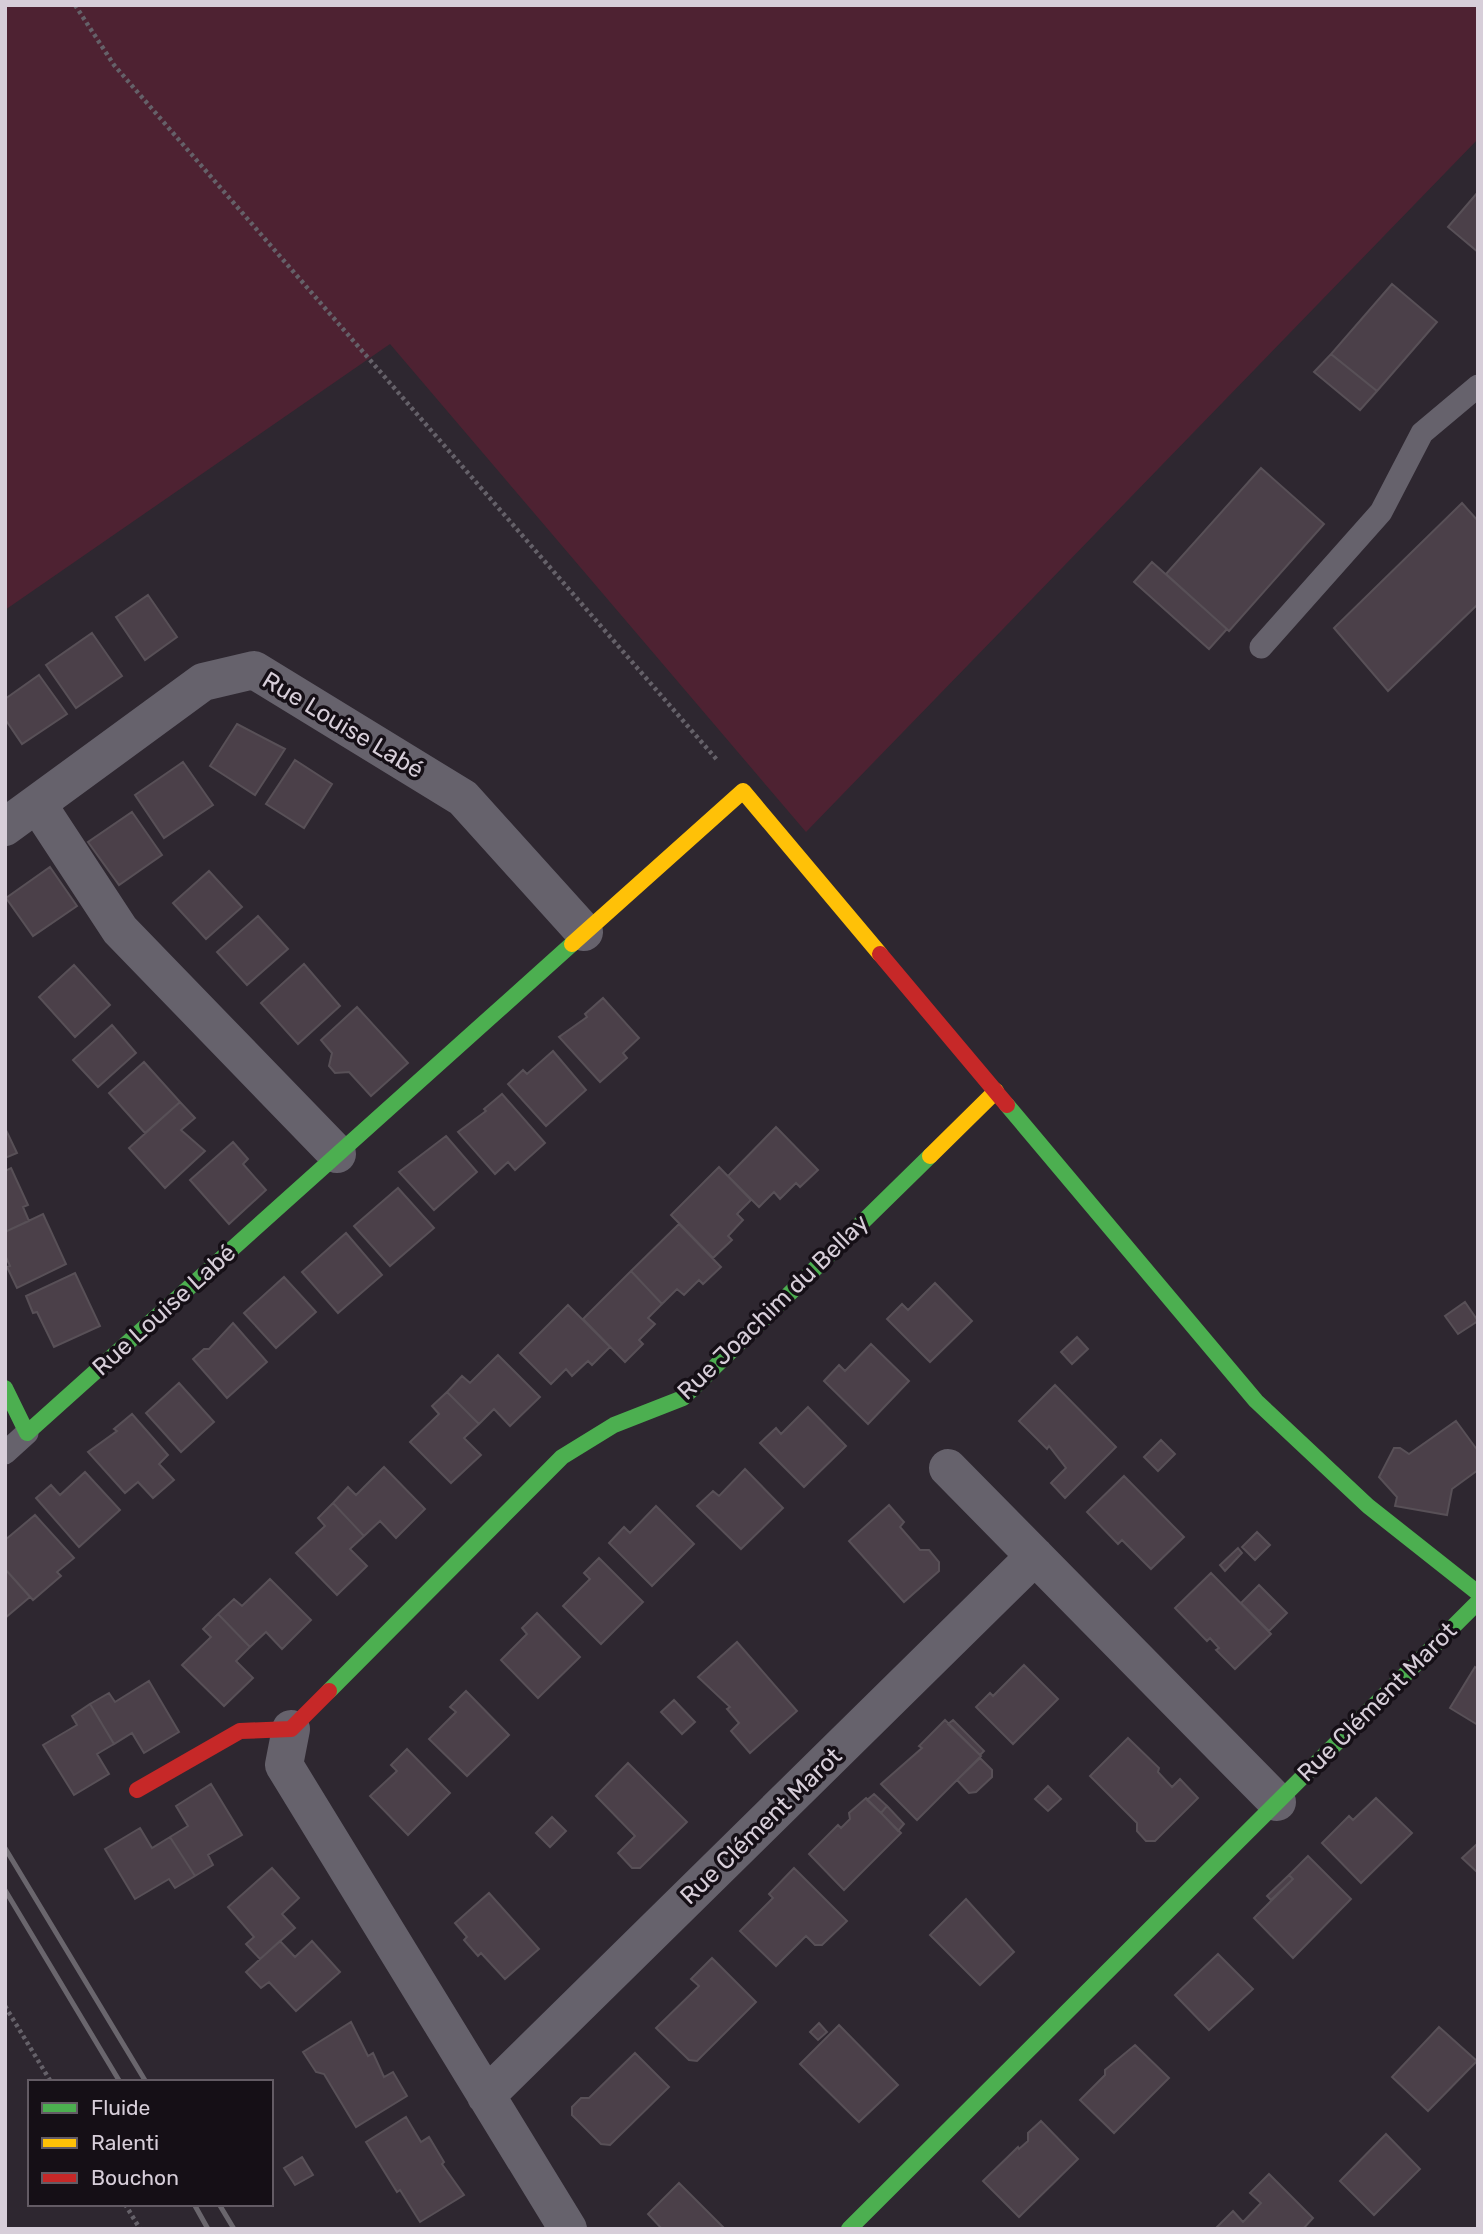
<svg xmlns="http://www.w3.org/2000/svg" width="1483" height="2234" font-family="Rubik,sans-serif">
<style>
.green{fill:#4e2232}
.building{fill:#4b4049;stroke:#585057;stroke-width:2}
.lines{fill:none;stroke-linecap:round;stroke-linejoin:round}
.path{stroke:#656169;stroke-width:4.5;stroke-dasharray:3.5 3.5;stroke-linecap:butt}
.lane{stroke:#66626c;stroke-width:23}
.street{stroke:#66626c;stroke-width:38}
.fast{stroke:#4caf50;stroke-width:16}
.slow{stroke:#ffc107;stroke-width:16}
.jam{stroke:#c62828;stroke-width:16}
.rail{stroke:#6a666d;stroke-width:5}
.labels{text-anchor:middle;stroke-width:7;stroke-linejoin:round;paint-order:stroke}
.street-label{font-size:24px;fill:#d7ced9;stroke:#150f16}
</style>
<rect width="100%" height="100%" fill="#2e2730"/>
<path class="green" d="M 5,5 L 1478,5 L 1478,139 L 806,832 L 390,344 L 5,610 Z"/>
<path class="building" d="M 1478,192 L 1478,252 L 1448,227 Z
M 1392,284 L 1437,322 L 1377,391 L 1331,354 Z
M 1331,354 L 1377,391 L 1360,410 L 1314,372 Z
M 1261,468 L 1324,524 L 1229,631 L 1166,574 Z
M 1462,503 L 1478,521 L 1478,604 L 1388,691 L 1334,628 Z
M 1152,562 L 1227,629 L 1209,649 L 1134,582 Z
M 148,595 L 177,637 L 145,660 L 116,617 Z
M 92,633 L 122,676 L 76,708 L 46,665 Z
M 39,675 L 67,714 L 22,744 L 5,719 L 5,699 Z
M 237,724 L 285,749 L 255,795 L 210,766 Z
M 295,760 L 332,784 L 304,828 L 266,804 Z
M 183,762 L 213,805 L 164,838 L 135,795 Z
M 132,812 L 162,855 L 119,885 L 88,842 Z
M 50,867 L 77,906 L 33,936 L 6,898 Z
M 209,871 L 242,907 L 206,939 L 173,903 Z
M 258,916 L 288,949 L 247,985 L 217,952 Z
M 304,964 L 340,1006 L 298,1044 L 261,1003 Z
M 74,965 L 110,1005 L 75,1037 L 39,997 Z
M 603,998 L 639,1038 L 623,1053 L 627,1058 L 600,1082 L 559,1037 L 587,1017 L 585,1014 Z
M 357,1007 L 408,1063 L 371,1096 L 349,1072 L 335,1073 L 329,1066 L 332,1053 L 321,1040 Z
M 112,1025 L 136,1053 L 98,1087 L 73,1060 Z
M 553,1051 L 586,1090 L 546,1126 L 508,1084 L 523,1070 L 527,1074 Z
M 144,1062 L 180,1102 L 145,1133 L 109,1093 Z
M 502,1094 L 545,1143 L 515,1170 L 508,1162 L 495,1174 L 458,1132 L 486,1111 L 484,1109 Z
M 180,1102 L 195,1118 L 181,1130 L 205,1151 L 165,1188 L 129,1148 Z
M 776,1127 L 818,1170 L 800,1187 L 796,1183 L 780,1199 L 774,1192 L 759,1207 L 728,1176 Z
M 5,1128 L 17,1153 L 5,1158 Z
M 446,1136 L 477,1172 L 434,1210 L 399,1172 Z
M 233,1142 L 248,1159 L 243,1164 L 266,1190 L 229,1224 L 190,1180 Z
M 719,1167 L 751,1200 L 737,1214 L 743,1220 L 728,1236 L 732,1240 L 713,1258 L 671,1215 Z
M 11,1168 L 28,1205 L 23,1207 L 29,1221 L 5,1232 L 5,1171 Z
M 398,1188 L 434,1228 L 390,1266 L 354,1226 Z
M 43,1214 L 66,1264 L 17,1288 L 7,1267 L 10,1266 L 5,1255 L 5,1232 Z
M 679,1224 L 721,1267 L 703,1284 L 699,1280 L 684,1295 L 677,1289 L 662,1304 L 631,1271 Z
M 346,1233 L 382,1275 L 338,1313 L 302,1272 Z
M 631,1271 L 662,1304 L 648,1318 L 655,1324 L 639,1340 L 643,1344 L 625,1362 L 583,1319 Z
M 75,1273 L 100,1326 L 54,1347 L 37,1312 L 33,1313 L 26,1296 Z
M 284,1277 L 316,1312 L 276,1348 L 244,1313 Z
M 935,1283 L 972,1321 L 930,1362 L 887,1319 L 902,1304 L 908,1310 Z
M 1465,1302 L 1478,1321 L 1458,1334 L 1445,1316 Z
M 568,1305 L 610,1347 L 592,1365 L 588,1361 L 572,1376 L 566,1369 L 551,1384 L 520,1353 Z
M 233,1323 L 267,1362 L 227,1398 L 193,1359 L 204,1349 L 209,1349 Z
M 1077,1337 L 1088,1349 L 1072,1364 L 1061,1352 Z
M 871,1344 L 909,1381 L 868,1424 L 824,1381 L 839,1365 L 845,1371 Z
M 498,1355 L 540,1397 L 510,1426 L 494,1409 L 479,1424 L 447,1392 L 462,1376 L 470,1383 Z
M 179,1383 L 214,1422 L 181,1452 L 146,1413 Z
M 1055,1385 L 1116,1447 L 1065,1498 L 1051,1483 L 1066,1468 L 1049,1446 L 1047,1449 L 1019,1421 Z
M 447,1392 L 479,1424 L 464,1438 L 481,1455 L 451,1483 L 410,1442 L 439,1414 L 432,1406 Z
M 808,1407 L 846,1446 L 804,1487 L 760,1443 L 776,1428 L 781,1434 Z
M 132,1414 L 168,1455 L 159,1464 L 174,1480 L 153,1498 L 138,1482 L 125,1493 L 88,1452 L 117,1431 L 114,1429 Z
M 1456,1421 L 1478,1451 L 1478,1470 L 1452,1489 L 1447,1515 L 1395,1506 L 1397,1497 L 1379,1477 L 1394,1448 L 1400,1448 L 1409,1454 Z
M 1161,1440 L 1175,1454 L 1158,1471 L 1144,1457 Z
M 384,1467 L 425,1509 L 396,1538 L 380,1521 L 364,1536 L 333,1503 L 348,1487 L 356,1495 Z
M 745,1469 L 783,1508 L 741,1549 L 697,1506 L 713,1491 L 719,1496 Z
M 85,1472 L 120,1510 L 79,1547 L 36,1498 L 51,1485 L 60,1495 Z
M 1124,1476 L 1184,1537 L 1151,1569 L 1122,1540 L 1118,1544 L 1087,1512 Z
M 333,1503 L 364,1536 L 350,1549 L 367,1566 L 337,1595 L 296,1553 L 325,1526 L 318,1518 Z
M 889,1505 L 904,1522 L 900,1527 L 920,1550 L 929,1550 L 939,1562 L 939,1571 L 904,1602 L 849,1541 Z
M 656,1506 L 694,1544 L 652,1586 L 609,1543 L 624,1527 L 630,1533 Z
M 35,1515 L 74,1558 L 57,1572 L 61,1576 L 33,1600 L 5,1569 L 5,1540 Z
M 1257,1532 L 1270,1545 L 1255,1560 L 1242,1547 Z
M 1238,1548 L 1242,1553 L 1225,1571 L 1220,1565 Z
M 599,1558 L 643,1602 L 601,1644 L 563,1606 L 590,1579 L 584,1573 Z
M 5,1569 L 30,1597 L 5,1618 Z
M 1211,1573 L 1271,1634 L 1235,1669 L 1216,1650 L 1219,1648 L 1210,1638 L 1207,1641 L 1175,1608 Z
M 270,1579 L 311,1620 L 282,1649 L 266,1632 L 250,1647 L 218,1614 L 234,1599 L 242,1606 Z
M 1259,1585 L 1287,1613 L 1269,1631 L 1241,1603 Z
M 537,1613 L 580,1657 L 538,1698 L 501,1660 L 527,1634 L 522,1628 Z
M 218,1614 L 250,1647 L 236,1661 L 253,1678 L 224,1706 L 182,1665 L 211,1637 L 203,1629 Z
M 737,1642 L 797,1711 L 750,1753 L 731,1731 L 739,1723 L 727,1709 L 730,1707 L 698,1677 Z
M 1024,1665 L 1058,1699 L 1013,1744 L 976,1707 L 990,1693 L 993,1696 Z
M 1475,1667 L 1478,1669 L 1478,1725 L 1450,1708 Z
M 149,1681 L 179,1732 L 144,1753 L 132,1733 L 114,1744 L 90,1704 L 109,1693 L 115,1702 Z
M 466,1691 L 509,1735 L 467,1776 L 429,1739 L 456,1712 L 450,1707 Z
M 674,1700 L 695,1722 L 682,1734 L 661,1712 Z
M 90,1704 L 114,1744 L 97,1754 L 109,1774 L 74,1795 L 43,1745 L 77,1725 L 72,1716 Z
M 945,1720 L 981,1756 L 917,1820 L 881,1784 L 922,1748 L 919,1746 Z
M 953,1720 L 984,1751 L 980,1755 L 948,1724 Z
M 1128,1738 L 1159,1768 L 1158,1772 L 1172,1787 L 1180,1779 L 1198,1798 L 1155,1841 L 1146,1841 L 1137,1831 L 1137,1823 L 1090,1776 Z
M 407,1749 L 450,1793 L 408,1835 L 370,1796 L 397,1771 L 391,1765 Z
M 980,1758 L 992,1770 L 992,1777 L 976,1792 L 969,1793 L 957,1780 Z
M 628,1763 L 687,1822 L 640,1868 L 632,1868 L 618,1853 L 635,1836 L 596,1796 Z
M 211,1784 L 242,1835 L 208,1855 L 213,1865 L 195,1876 L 170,1837 L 188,1826 L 176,1806 Z
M 1048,1786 L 1061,1799 L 1048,1811 L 1035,1799 Z
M 874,1794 L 887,1806 L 881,1813 L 867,1800 Z
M 866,1798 L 901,1833 L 844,1890 L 809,1854 L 838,1825 L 841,1828 L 850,1819 L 849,1813 Z
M 1376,1798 L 1412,1833 L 1361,1883 L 1322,1843 L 1349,1816 L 1353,1820 Z
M 887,1806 L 904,1824 L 898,1831 L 881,1813 Z
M 552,1817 L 566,1831 L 550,1847 L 536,1833 Z
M 140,1828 L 152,1848 L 170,1837 L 195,1876 L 175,1888 L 169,1879 L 135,1899 L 105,1849 Z
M 1478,1843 L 1478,1873 L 1462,1858 Z
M 1308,1856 L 1351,1899 L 1293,1958 L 1254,1918 L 1293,1879 L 1289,1875 Z
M 272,1868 L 299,1898 L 282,1914 L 295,1928 L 260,1959 L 246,1944 L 254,1937 L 228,1907 Z
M 794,1868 L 847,1921 L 822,1945 L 815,1945 L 806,1936 L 776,1966 L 740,1931 L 773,1898 L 769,1894 Z
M 1289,1875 L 1293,1879 L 1271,1900 L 1267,1896 Z
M 489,1893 L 539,1949 L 505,1979 L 481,1953 L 478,1956 L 464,1940 L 467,1937 L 455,1923 Z
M 966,1899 L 1014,1952 L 980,1985 L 930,1935 Z
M 280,1941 L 295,1957 L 312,1941 L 340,1972 L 296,2011 L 269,1982 L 261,1988 L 246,1972 Z
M 1218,1954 L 1253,1989 L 1209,2030 L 1175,1995 Z
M 712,1958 L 756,2002 L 697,2061 L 689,2060 L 656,2028 L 699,1986 L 691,1979 Z
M 351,2022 L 368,2056 L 373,2053 L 384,2077 L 393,2072 L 407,2096 L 356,2127 L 324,2074 L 316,2072 L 303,2052 Z
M 819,2023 L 827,2032 L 818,2040 L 810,2032 Z
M 839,2025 L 898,2085 L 859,2122 L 800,2064 Z
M 1439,2027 L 1477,2061 L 1428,2111 L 1392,2077 Z
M 1135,2045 L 1169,2078 L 1114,2133 L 1080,2100 L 1105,2075 L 1105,2070 Z
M 635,2053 L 669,2087 L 610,2145 L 601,2144 L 572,2115 L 572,2107 L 581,2098 L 589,2098 Z
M 406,2117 L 421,2142 L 429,2137 L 444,2162 L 442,2164 L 464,2195 L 420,2222 L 400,2190 L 397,2192 L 366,2142 Z
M 1041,2121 L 1078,2159 L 1019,2217 L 983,2181 L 1018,2147 L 1019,2149 L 1028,2141 L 1028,2133 Z
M 1386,2134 L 1420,2169 L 1374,2215 L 1340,2181 Z
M 302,2157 L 313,2175 L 295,2185 L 284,2168 Z
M 1269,2174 L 1313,2218 L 1303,2229 L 1215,2229 L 1233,2211 L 1243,2222 L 1261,2203 L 1250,2193 Z
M 679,2183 L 725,2229 L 662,2229 L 648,2214 Z"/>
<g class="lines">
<path class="path" d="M 75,5 L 114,65 L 718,761
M 5,2006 L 51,2082
M 125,2204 L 140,2229"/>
<path class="lane" d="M 1261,647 L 1381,512 L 1422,433 L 1478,386
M 5,1453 L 27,1433"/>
<path class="street" d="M 38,805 L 120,930 L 337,1154
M 5,827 L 203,682 L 254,670 L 463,798 L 584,932
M 948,1468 L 1277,1802
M 291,1729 L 284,1765 L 568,2229
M 486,2096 L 1035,1556"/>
<path class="fast" d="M 1007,1105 L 1256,1401 L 1368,1506 L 1478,1593
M 5,1388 L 27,1433 L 572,944
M 329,1691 L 562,1457 L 614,1425 L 683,1398 L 930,1156
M 849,2229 L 1478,1602"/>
<path class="slow" d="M 572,944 L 743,791 L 880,954
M 930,1156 L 996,1091"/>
<path class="jam" d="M 880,954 L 1007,1105
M 137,1790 L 240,1731 L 291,1729 L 329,1691"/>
<path class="rail" d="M 5,1848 L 146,2082
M 5,1890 L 120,2082
M 194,2204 L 208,2229
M 219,2204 L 234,2229"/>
</g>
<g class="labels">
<g class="street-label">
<text transform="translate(343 725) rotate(31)" y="8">Rue Louise Labé</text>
<text transform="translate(773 1307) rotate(-44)" y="8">Rue Joachim du Bellay</text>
<text transform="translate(164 1310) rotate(-42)" y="8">Rue Louise Labé</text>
<text transform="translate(1377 1702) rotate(-45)" y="8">Rue Clément Marot</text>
<text transform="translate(761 1826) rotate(-44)" y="8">Rue Clément Marot</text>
</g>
</g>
<rect width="1483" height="2234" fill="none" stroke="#d7ced9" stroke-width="14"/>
<rect x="28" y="2080" width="245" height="126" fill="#150f16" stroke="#635b64" stroke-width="2"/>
<rect x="42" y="2103" width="35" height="10" fill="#4caf50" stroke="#635b64" stroke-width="2"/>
<text x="91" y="2115" font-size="21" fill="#d7ced9">Fluide</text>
<rect x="42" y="2138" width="35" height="10" fill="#ffc107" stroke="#635b64" stroke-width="2"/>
<text x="91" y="2150" font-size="21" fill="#d7ced9">Ralenti</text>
<rect x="42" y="2173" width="35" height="10" fill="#c62828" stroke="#635b64" stroke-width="2"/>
<text x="91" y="2185" font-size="21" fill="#d7ced9">Bouchon</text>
</svg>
